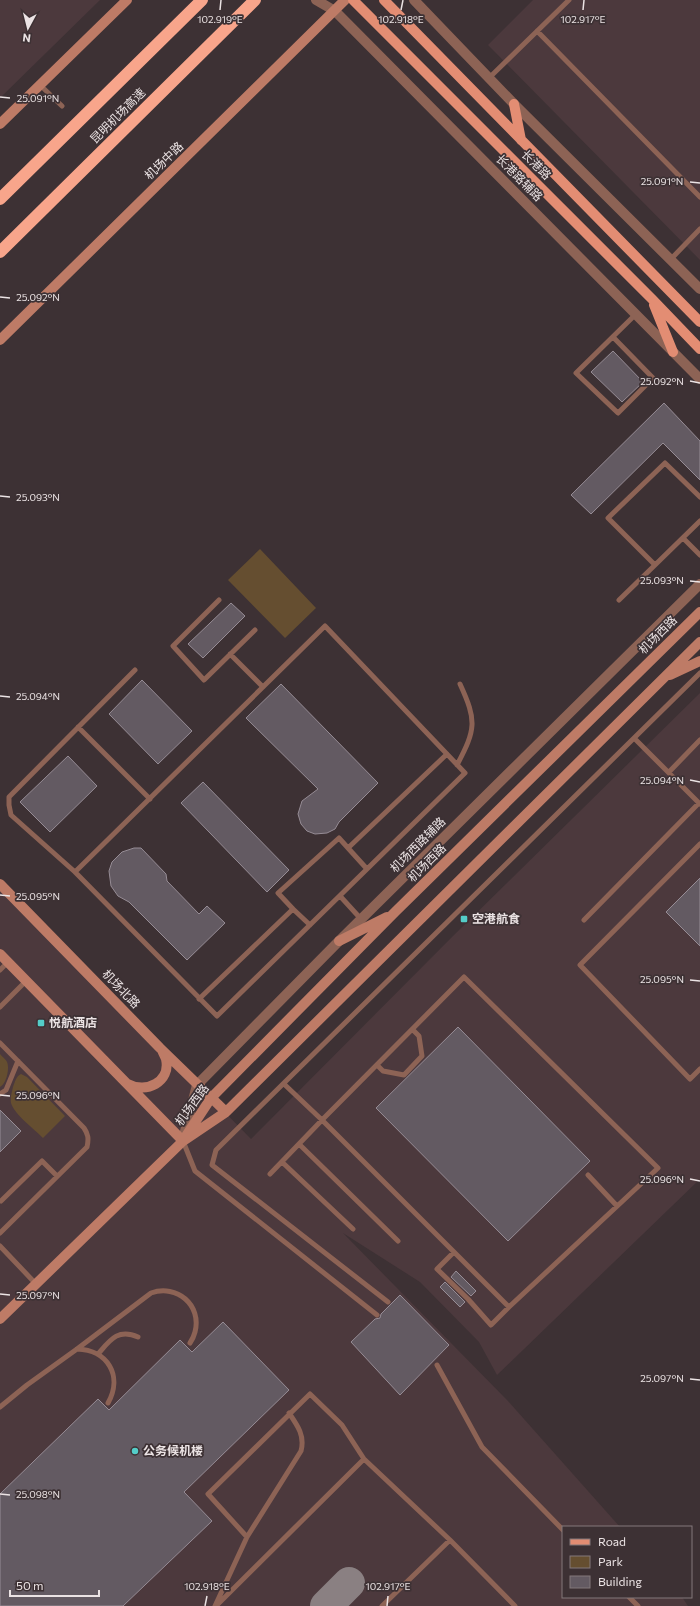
<svg xmlns="http://www.w3.org/2000/svg" width="700" height="1606" font-family="Commissioner,'Noto Sans SC',sans-serif">
<style>
.built{fill:#4c393d}
.green{fill:#654e30}
.lines{fill:none;stroke-linecap:round;stroke-linejoin:round}
.taxiway{stroke:#8a8082;stroke-width:32}
.building{fill:#635a62;stroke:#968c95}
.lane{stroke:#8d6355;stroke-width:5}
.street{stroke:#8d6355;stroke-width:10}
.secondary{stroke:#be7b66;stroke-width:10}
.primary{stroke:#e38d73;stroke-width:10}
.highway{stroke:#f8a58b;stroke-width:12}
.ticks{fill:none;stroke:#ebe3e4;stroke-width:1.5}
.poi-dot{fill:#54cdc8;stroke:#3d3134;stroke-width:1.5}
.labels{text-anchor:middle;stroke-width:3.5;stroke-linejoin:round;paint-order:stroke}
.street-label{font-size:12px;fill:#ebe3e4;stroke:#3d3134}
.poi-label{font-size:12px;font-weight:bold;fill:#ebe3e4;stroke:#3d3134;text-anchor:start}
.ticks-label{font-size:10px;text-anchor:middle;fill:#ebe3e4;stroke:#3d3134;stroke-width:3.5;stroke-linejoin:round;paint-order:stroke}
</style>
<rect width="100%" height="100%" fill="#3d3134"/>
<path class="built" d="M 0,0 L 100,0 L 0,98 Z
M 533,0 L 700,0 L 700,260 L 488,45 Z
M 700,693 L 700,1179 L 497,1375 L 479,1342 L 420,1282 L 343,1233 L 507,1400 L 620,1527 L 563,1527 L 563,1597 L 682,1597 L 688,1606 L 0,1606 L 0,882 L 251,1139 L 453,936 Z"/>
<path class="green" d="M 260,549 L 316,608 L 285,638 L 228,580 Z
M 0,1054 C 2,1057 6,1059 7,1062 C 10,1069 6,1084 0,1087 Z
M 21,1074 L 27,1077 L 65,1116 L 43,1138 C 34,1129 14,1114 11,1103 C 10,1097 12,1092 13,1087 C 15,1082 16,1076 21,1074 Z"/>
<g class="lines">
<path class="taxiway" d="M 326,1606 L 349,1583"/>
</g>
<path class="building" d="M 613,351 L 643,382 L 622,402 L 591,372 Z
M 664,403 L 700,441 L 700,480 L 663,443 L 591,514 L 571,495 Z
M 231,603 L 245,616 L 203,658 L 188,644 Z
M 142,680 L 192,731 L 158,764 L 109,714 Z
M 281,684 L 378,783 L 339,822 L 335,829 L 327,833 L 315,834 L 307,831 L 301,824 L 298,814 L 302,801 L 318,789 L 246,718 Z
M 68,756 L 97,786 L 50,832 L 20,802 Z
M 203,782 L 289,870 L 267,892 L 181,803 Z
M 134,848 L 141,848 L 166,874 L 167,881 L 199,914 L 207,906 L 225,923 L 187,960 L 129,902 L 118,896 L 111,886 L 109,871 L 112,862 L 122,852 Z
M 700,878 L 700,946 L 666,912 Z
M 458,1027 L 590,1161 L 508,1241 L 376,1108 Z
M 0,1110 L 21,1131 L 0,1152 Z
M 456,1271 L 476,1291 L 471,1296 L 451,1277 Z
M 445,1282 L 465,1302 L 460,1307 L 440,1287 Z
M 400,1295 L 449,1345 L 400,1395 L 351,1342 L 375,1319 L 380,1318 L 381,1314 Z
M 223,1322 L 289,1390 L 184,1492 L 212,1521 L 123,1606 L 0,1606 L 0,1494 L 98,1399 L 109,1410 L 180,1340 L 192,1352 Z"/>
<g class="lines">
<path class="lane" d="M 537,31 L 700,197
M 490,77 L 569,0
M 40,85 L 62,106
M 671,259 L 700,229
M 613,337 L 653,378 L 618,413 L 576,373 L 636,314
M 700,497 L 665,463 L 608,518 L 655,565 L 700,521
M 683,538 L 700,555
M 219,600 L 173,646 L 204,680 L 255,630
M 619,600 L 655,565
M 325,626 L 465,773 L 217,1016 L 75,872 Z
M 230,654 L 263,687
M 78,727 L 150,799
M 634,738 L 700,804
M 457,765 C 476,729 477,721 460,684
M 669,772 L 700,740
M 700,844 L 580,965 L 690,1079 L 700,1069
M 367,869 L 348,848 L 447,754
M 75,872 L 11,815 L 9,805 L 9,797 L 135,670
M 340,896 L 361,919
M 293,909 L 278,893 L 339,838 L 348,848
M 584,920 L 699,803
M 0,970 L 8,962
M 199,999 L 293,909 L 310,925
M 0,1007 L 26,981
M 0,1043 L 84,1128 C 88,1134 89,1138 87,1147 L 0,1233
M 377,1065 L 383,1071 L 404,1075 L 422,1056 L 419,1036 L 413,1030
M 0,1094 L 6,1090 L 18,1061
M 183,1141 L 195,1171 L 377,1315
M 299,1144 L 398,1241
M 282,1162 L 353,1229
M 270,1174 L 322,1120 L 509,1307 L 658,1168 L 464,977 L 322,1120 L 284,1084
M 588,1175 L 617,1206
M 1,1201 L 42,1161 L 57,1176
M 0,1246 L 36,1284
M 454,1252 L 437,1269 L 468,1299 L 491,1325 L 509,1307
M 388,1302 L 212,1165 L 216,1150 L 700,673
M 77,1349 C 108,1350 123,1376 108,1403
M 98,1354 C 110,1340 118,1328 138,1337
M 437,1365 L 482,1447 L 563,1530
M 0,1407 L 27,1385 L 77,1349 L 151,1293 C 177,1284 202,1305 195,1332 C 194,1336 192,1340 190,1343
M 247,1537 L 208,1494 L 310,1394 L 342,1425 L 364,1459 L 450,1540 L 515,1606
M 629,1597 L 638,1606
M 217,1605 L 364,1459
M 215,1606 L 247,1537 L 301,1451 C 305,1436 298,1426 289,1413
M 382,1606 L 450,1540"/>
<path class="street" d="M 316,0 L 335,11 L 700,379
M 414,0 L 514,104 L 700,289
M 183,1139 L 197,1085 L 339,941 L 700,584"/>
<path class="secondary" d="M 0,124 L 127,0
M 0,340 L 345,0
M 670,675 L 700,661
M 0,884 L 160,1048 L 226,1112
M 339,941 L 387,917
M 0,954 L 183,1141
M 128,1084 C 146,1094 171,1082 166,1059 C 165,1056 163,1053 162,1050
M 186,1136 L 211,1098 L 395,912 L 700,612
M 0,1319 L 183,1141 L 226,1112 L 700,642"/>
<path class="primary" d="M 353,0 L 652,299 L 700,349
M 384,0 L 700,322
M 514,104 L 521,140
M 654,305 L 673,352"/>
<path class="highway" d="M 0,199 L 202,0
M 0,252 L 255,0"/>
</g>
<path class="ticks" d="M 220,10 L 221,0M 401,10 L 403,0M 583,10 L 584,0M 0,97 L 10,98M 690,182 L 700,183M 0,297 L 10,298M 690,381 L 700,383M 0,496 L 10,497M 690,581 L 700,582M 0,696 L 10,697M 690,780 L 700,782M 0,895 L 10,896M 690,980 L 700,981M 0,1095 L 10,1096M 690,1179 L 700,1181M 0,1294 L 10,1295M 690,1379 L 700,1380M 0,1494 L 10,1495M 205,1606 L 207,1596M 387,1606 L 388,1596"/>
<g class="poi-dot">
<rect x="460" y="915" width="8" height="8" rx="2"/>
<rect x="37" y="1019" width="8" height="8" rx="2"/>
<circle cx="135" cy="1451" r="4"/>
</g>
<g class="labels">
<g class="street-label">
<text transform="translate(118 116) rotate(-45)" y="4">昆明机场高速</text>
<text transform="translate(164 161) rotate(-44)" y="4">机场中路</text>
<text transform="translate(536 165) rotate(45)" y="4">长港路</text>
<text transform="translate(519 178) rotate(45)" y="4">长港路辅路</text>
<text transform="translate(658 635) rotate(-45)" y="4">机场西路</text>
<text transform="translate(418 845) rotate(-45)" y="4">机场西路辅路</text>
<text transform="translate(427 863) rotate(-45)" y="4">机场西路</text>
<text transform="translate(121 989) rotate(46)" y="4">机场北路</text>
<text transform="translate(192 1105) rotate(-54)" y="4">机场西路</text>
</g>
<g class="poi-label">
<text x="472" y="923">空港航食</text>
<text x="49" y="1027">悦航酒店</text>
<text x="143" y="1455">公务候机楼</text>
</g>
</g>
<g class="ticks-label">
<text x="220" y="23">102.919°E</text>
<text x="401" y="23">102.918°E</text>
<text x="583" y="23">102.917°E</text>
<text x="38" y="102">25.091°N</text>
<text x="662" y="185">25.091°N</text>
<text x="38" y="301">25.092°N</text>
<text x="662" y="385">25.092°N</text>
<text x="38" y="501">25.093°N</text>
<text x="662" y="584">25.093°N</text>
<text x="38" y="700">25.094°N</text>
<text x="662" y="784">25.094°N</text>
<text x="38" y="900">25.095°N</text>
<text x="662" y="983">25.095°N</text>
<text x="38" y="1099">25.096°N</text>
<text x="662" y="1183">25.096°N</text>
<text x="38" y="1299">25.097°N</text>
<text x="662" y="1382">25.097°N</text>
<text x="38" y="1498">25.098°N</text>
<text x="207" y="1590">102.918°E</text>
<text x="388" y="1590">102.917°E</text>
</g>
<rect x="562" y="1526" width="130" height="72" fill="#3d3134" stroke="#83787a"/>
<rect x="570" y="1539" width="20" height="6" fill="#e38d73" stroke="#83787a"/>
<text x="598" y="1546" font-size="12" fill="#ebe3e4">Road</text>
<rect x="570" y="1556" width="20" height="12" fill="#654e30" stroke="#83787a"/>
<text x="598" y="1566" font-size="12" fill="#ebe3e4">Park</text>
<rect x="570" y="1576" width="20" height="12" fill="#635a62" stroke="#83787a"/>
<text x="598" y="1586" font-size="12" fill="#ebe3e4">Building</text>
<g transform="translate(28 28) rotate(187)" stroke="#3d3134" stroke-width="3" paint-order="stroke">
<path d="M0-3L7 15L0 10L-7 15Z" fill="#ebe3e4"/>
<text y="-6" font-size="11" font-weight="bold" text-anchor="middle" fill="#ebe3e4">N</text>
</g>
<path d="M10 1590v6h89v-6" fill="none" stroke="#ebe3e4" stroke-width="2"/>
<text x="16" y="1590" font-size="12" fill="#ebe3e4" stroke="#3d3134" stroke-width="3" paint-order="stroke">50 m</text>
</svg>
